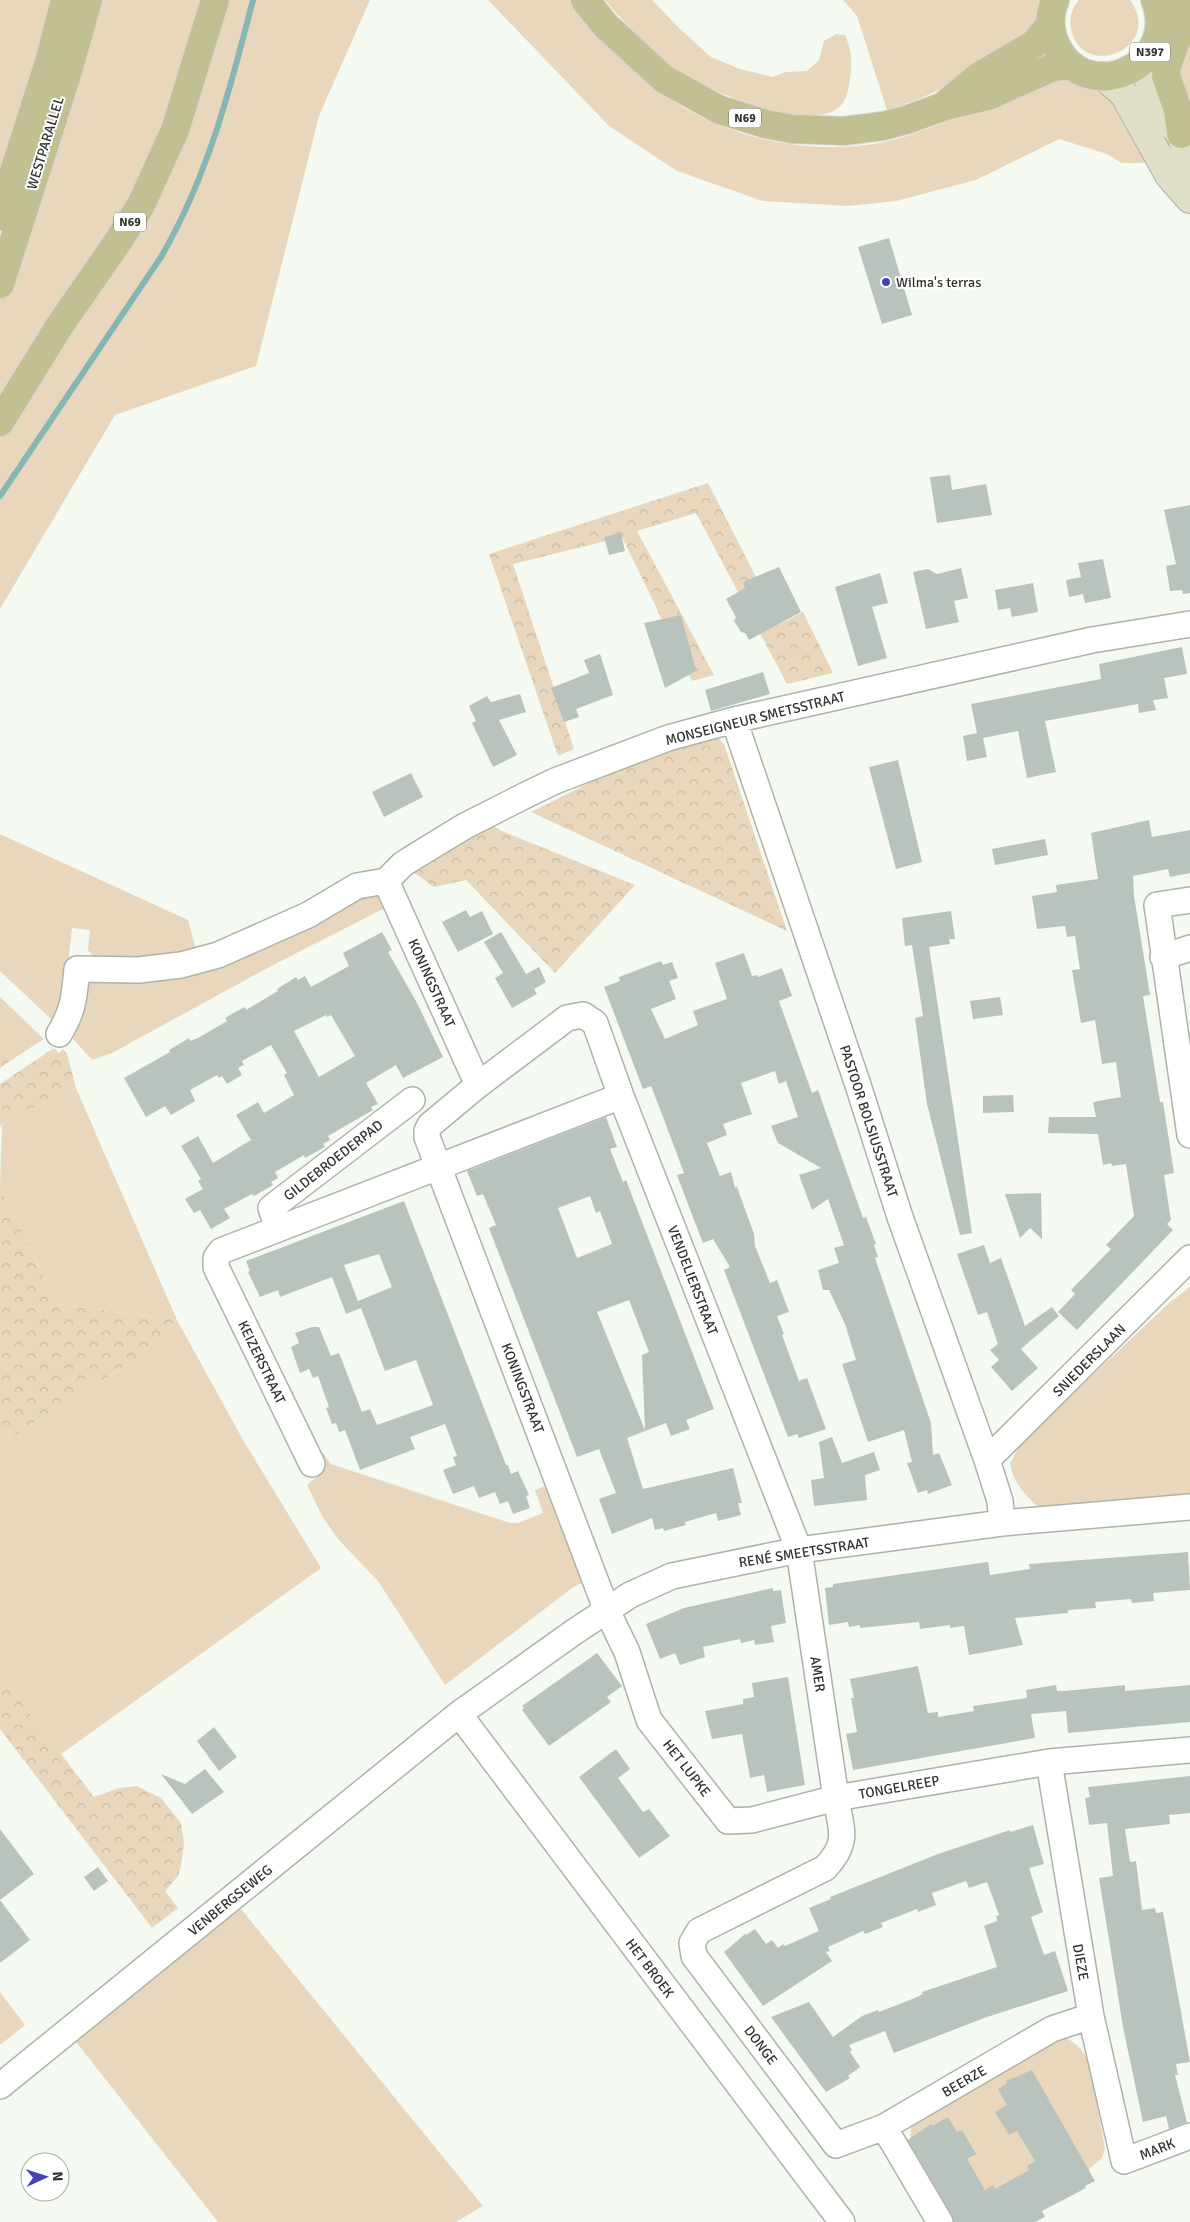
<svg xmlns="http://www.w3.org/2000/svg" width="1190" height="2222" font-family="Signika,sans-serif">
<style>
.green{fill:#e8d7bc}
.forest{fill:url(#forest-crowns)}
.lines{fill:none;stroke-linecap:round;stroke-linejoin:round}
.stream{stroke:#86b6b3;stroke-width:6}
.building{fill:#b9c3be;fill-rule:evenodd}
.street-casing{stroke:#adb3aa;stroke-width:28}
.secondary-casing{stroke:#adb3aa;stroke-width:30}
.primary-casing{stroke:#d5d6d5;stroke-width:30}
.street{stroke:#fff;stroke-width:25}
.secondary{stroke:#e0e0c9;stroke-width:28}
.primary{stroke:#c1c093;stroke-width:28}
.poi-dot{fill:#4343b8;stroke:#fff;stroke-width:2}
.labels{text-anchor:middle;stroke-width:4;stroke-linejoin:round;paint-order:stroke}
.shield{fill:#fff;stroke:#6d706d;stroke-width:1}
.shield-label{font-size:12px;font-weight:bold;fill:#2f322e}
.street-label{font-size:14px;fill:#2f322e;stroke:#fff}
.poi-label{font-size:14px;fill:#2f322e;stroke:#fff;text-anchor:start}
</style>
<defs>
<pattern id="forest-crowns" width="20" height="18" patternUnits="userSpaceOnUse" patternTransform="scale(1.25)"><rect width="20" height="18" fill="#e8d7bc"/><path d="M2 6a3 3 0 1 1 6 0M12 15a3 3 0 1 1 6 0" fill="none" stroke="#c7b9a2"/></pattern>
</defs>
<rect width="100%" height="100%" fill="#f4faf1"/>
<path class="green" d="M 0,0 L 59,0 L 0,193 Z
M 95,0 L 204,0 L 172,110 L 134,193 L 0,406 L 0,300 L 36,197 Z
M 227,0 L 370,0 L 319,116 L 256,366 L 115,415 L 0,609 L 0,436 L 185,136 L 208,71 Z
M 488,0 L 570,0 C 593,27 615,55 642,78 C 704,132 793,156 874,144 C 903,139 930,128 956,117 C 971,111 1053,75 1062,76 C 1075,78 1104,89 1113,99 C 1118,103 1122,112 1125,118 C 1134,133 1143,148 1153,163 L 1122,163 L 1107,154 L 1059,139 L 976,180 L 896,201 L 849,206 L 763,201 L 677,171 L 609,126 Z
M 605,0 L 652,0 L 681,30 L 711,57 L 740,69 L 773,77 L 785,72 L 807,71 L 819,60 L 824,41 L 836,34 L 845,35 C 854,54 852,74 847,94 C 832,147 706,90 679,71 C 651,52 627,26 605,0 Z
M 843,0 L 1043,0 C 1040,11 1037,23 1029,32 C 1022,40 1009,46 1000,52 C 965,76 929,99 887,110 L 857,16 Z
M 1079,0 L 1130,0 C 1165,48 1082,82 1071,29 C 1069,18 1072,8 1079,0 Z
M 1190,28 L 1190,110 L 1178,82 Z
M 0,834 L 188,920 L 197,953 L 178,957 L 95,959 L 88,950 L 90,930 L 72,928 L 63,1010 L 55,1018 L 51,1019 L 0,971 Z
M 369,891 L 388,897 L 391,905 L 275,964 L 112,1053 L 92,1060 L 73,1039 L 85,987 L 95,981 L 105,981 Z
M 0,997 L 44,1039 L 16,1057 L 0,1041 Z
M 76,1088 L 177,1320 L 243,1440 L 321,1568 L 61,1754 L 0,1674 L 0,1444 L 132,1362 L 177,1320 L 57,1304 L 0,1186 L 2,1123 Z
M 1190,1287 L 1190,1494 L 1039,1508 C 1025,1495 1014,1484 1010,1464 L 1020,1444 L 1169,1303 Z
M 323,1453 L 331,1464 L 510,1523 L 518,1523 L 543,1513 L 535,1490 L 553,1483 L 589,1579 L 572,1588 L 445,1685 L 378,1581 L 337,1538 L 322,1516 L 307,1485 L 324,1471 L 317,1456 Z
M 241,1909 L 483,2206 L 456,2222 L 218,2222 L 73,2038 Z
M 0,1992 L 25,2025 L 0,2045 Z
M 1060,2035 C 1075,2041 1083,2050 1090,2064 L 1105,2149 L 1102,2158 L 1084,2173 L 1001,2222 L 952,2222 L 910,2151 L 911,2126 Z"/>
<path class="forest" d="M 708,483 L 780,624 L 803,612 L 833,673 L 787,684 L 696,513 L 637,531 L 714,675 L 692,681 L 622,537 L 513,564 L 574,749 L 558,756 L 489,554 Z
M 716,736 L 724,744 L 787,931 L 531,812 L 641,757 Z
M 491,825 L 504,832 L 635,885 L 555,973 L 466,880 L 434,887 L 409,869 Z
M 0,1041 L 16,1057 L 0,1068 Z
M 54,1048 L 59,1053 L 63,1049 L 67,1054 L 76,1088 L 2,1123 L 0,1127 L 0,1084 Z
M 0,1186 L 57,1304 L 177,1320 L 132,1362 L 0,1444 Z
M 0,1674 L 94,1797 L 119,1788 L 137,1786 L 161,1798 L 181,1823 L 184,1843 L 181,1866 L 178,1876 L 165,1891 L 178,1908 L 152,1928 L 0,1729 Z"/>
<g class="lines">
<path class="stream" d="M 0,496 L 161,257 C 208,176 230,90 253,0"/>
</g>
<path class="building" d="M 889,238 L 912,315 L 882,324 L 858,247 Z
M 950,475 L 952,490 L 986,484 L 992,515 L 937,523 L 930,477 Z
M 1190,505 L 1190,593 L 1183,594 L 1182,590 L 1170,591 L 1166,566 L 1176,564 L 1164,510 Z
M 621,533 L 625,551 L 609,555 L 604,537 Z
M 1103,559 L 1111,598 L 1085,603 L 1083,594 L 1069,597 L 1066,580 L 1081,577 L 1078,563 Z
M 779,567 L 801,612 L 749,640 L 745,633 L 741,632 L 734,621 L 736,617 L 726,599 L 745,588 L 743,582 Z
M 961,568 L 968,598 L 954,601 L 959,622 L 926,629 L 913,572 L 928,569 L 937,574 Z
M 880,573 L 888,603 L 872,607 L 887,658 L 858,666 L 835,587 Z
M 1033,583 L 1038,612 L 1012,617 L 1010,608 L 998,610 L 995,590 Z
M 681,615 L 696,671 L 665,688 L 644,623 Z
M 1182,647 L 1187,674 L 1164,678 L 1168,698 L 1153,700 L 1156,710 L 1139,713 L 1138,704 L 1045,721 L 1056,772 L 1027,778 L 1018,731 L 983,738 L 987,757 L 967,761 L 963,736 L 977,733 L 971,704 L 1101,679 L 1099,664 Z
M 600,654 L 613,695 L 576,709 L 579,717 L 564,722 L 551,688 L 589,673 L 584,660 Z
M 763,672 L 770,694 L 711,711 L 705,690 Z
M 520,694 L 526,712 L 499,720 L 517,755 L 493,767 L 472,723 L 476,721 L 469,706 L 487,696 L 491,702 Z
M 898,760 L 922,862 L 896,869 L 869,767 Z
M 411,773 L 423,797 L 384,817 L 372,792 Z
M 1149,820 L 1152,837 L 1190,830 L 1190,873 L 1170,877 L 1168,869 L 1133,876 L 1134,896 L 1150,995 L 1143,996 L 1160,1102 L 1163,1102 L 1174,1173 L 1164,1175 L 1171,1220 L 1167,1224 L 1173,1230 L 1077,1330 L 1058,1312 L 1075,1294 L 1071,1290 L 1111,1249 L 1106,1245 L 1134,1216 L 1126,1164 L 1112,1166 L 1111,1163 L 1103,1165 L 1098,1134 L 1048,1133 L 1049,1117 L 1096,1117 L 1093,1102 L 1121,1097 L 1116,1062 L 1102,1064 L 1095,1020 L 1081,1023 L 1072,970 L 1080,969 L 1075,936 L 1067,937 L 1065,926 L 1037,929 L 1032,896 L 1057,892 L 1056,885 L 1098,879 L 1091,833 Z
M 1045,839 L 1048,855 L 995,865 L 992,849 Z
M 466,910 L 470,917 L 482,911 L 493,934 L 458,952 L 442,922 Z
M 951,911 L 955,939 L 949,939 L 950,944 L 929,947 L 972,1233 L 960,1235 L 927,1104 L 915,1018 L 923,1016 L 912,945 L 905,946 L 902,918 Z
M 382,932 L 392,950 L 388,952 L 417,1003 L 443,1057 L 403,1078 L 396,1065 L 366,1083 L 378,1104 L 371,1107 L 373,1110 L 328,1136 L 330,1140 L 323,1144 L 325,1147 L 305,1158 L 304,1155 L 275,1172 L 278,1178 L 271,1182 L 273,1185 L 254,1196 L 252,1194 L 224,1209 L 230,1218 L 211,1229 L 200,1210 L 194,1213 L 185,1199 L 203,1189 L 198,1181 L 201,1179 L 181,1146 L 198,1136 L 213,1163 L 251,1140 L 236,1115 L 258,1102 L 264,1113 L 294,1095 L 284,1075 L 287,1073 L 271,1045 L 242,1061 L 244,1065 L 238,1068 L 242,1075 L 227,1084 L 222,1076 L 219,1078 L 217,1075 L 190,1090 L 195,1101 L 171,1115 L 165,1106 L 146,1117 L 124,1078 L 170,1052 L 169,1050 L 189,1038 L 190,1041 L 198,1038 L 227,1021 L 225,1018 L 235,1012 L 245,1007 L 246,1010 L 278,991 L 277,989 L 296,977 L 298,980 L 305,976 L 311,987 L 349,966 L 343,953 ZM 326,1015 L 327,1017 L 331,1015 L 355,1056 L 319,1077 L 294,1031 Z
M 501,932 L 526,974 L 539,967 L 546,982 L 534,989 L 537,994 L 512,1008 L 495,978 L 503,973 L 484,942 Z
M 744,953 L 752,976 L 757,975 L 758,977 L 782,968 L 792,996 L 779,1001 L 812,1093 L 818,1090 L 863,1218 L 866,1217 L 876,1244 L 874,1245 L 878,1257 L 875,1258 L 931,1423 L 933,1455 L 939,1453 L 952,1485 L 928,1494 L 927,1490 L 918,1493 L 907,1463 L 912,1462 L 904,1430 L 868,1442 L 842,1364 L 856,1360 L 845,1324 L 829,1290 L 823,1290 L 818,1270 L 839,1263 L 834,1248 L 844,1245 L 828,1199 L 812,1210 L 799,1175 L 821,1168 L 778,1143 L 771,1126 L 798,1117 L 786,1081 L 779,1084 L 775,1071 L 741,1083 L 752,1114 L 723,1124 L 727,1135 L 707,1143 L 720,1176 L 731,1172 L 735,1188 L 737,1187 L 754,1234 L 755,1246 L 770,1283 L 777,1280 L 789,1312 L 777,1316 L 784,1334 L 782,1335 L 799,1381 L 807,1378 L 826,1429 L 799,1438 L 797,1434 L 788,1437 L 724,1270 L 730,1267 L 713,1239 L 703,1243 L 694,1220 L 677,1175 L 684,1173 L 663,1117 L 651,1086 L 643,1089 L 604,987 L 620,981 L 619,977 L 661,961 L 663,965 L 672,962 L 678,978 L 669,981 L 676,999 L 651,1009 L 665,1039 L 698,1025 L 693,1011 L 727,999 L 715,963 Z
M 1000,997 L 1003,1015 L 973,1019 L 970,1001 Z
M 1013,1095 L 1014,1112 L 983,1113 L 983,1096 Z
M 606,1117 L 617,1147 L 610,1149 L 623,1182 L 626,1180 L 714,1409 L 686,1420 L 690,1429 L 671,1436 L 666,1423 L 627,1438 L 643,1489 L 733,1468 L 742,1503 L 738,1503 L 741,1515 L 718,1521 L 716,1513 L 685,1522 L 686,1525 L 664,1531 L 663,1528 L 655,1530 L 652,1518 L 612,1534 L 599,1499 L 616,1493 L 599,1449 L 577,1457 L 489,1228 L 496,1225 L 483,1194 L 477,1196 L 467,1171 ZM 590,1196 L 596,1213 L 600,1211 L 612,1244 L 577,1258 L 558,1208 ZM 629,1300 L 649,1352 L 642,1355 L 645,1430 L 597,1312 Z
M 1041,1193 L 1042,1239 L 1030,1228 L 1020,1238 L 1005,1194 Z
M 404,1201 L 506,1465 L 508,1465 L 511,1474 L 518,1471 L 529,1495 L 526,1496 L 530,1508 L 513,1514 L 508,1501 L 500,1504 L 495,1492 L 479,1498 L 474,1486 L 453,1494 L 443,1470 L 456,1465 L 453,1457 L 457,1456 L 445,1424 L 410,1437 L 415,1449 L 360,1470 L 345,1430 L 339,1432 L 336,1423 L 332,1424 L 326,1408 L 329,1407 L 318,1376 L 313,1378 L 309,1369 L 300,1373 L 291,1347 L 299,1343 L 295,1333 L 312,1327 L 319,1327 L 331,1356 L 339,1353 L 362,1412 L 370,1409 L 377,1425 L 433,1405 L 416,1360 L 385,1371 L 361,1308 L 346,1314 L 332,1277 L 280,1297 L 278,1290 L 260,1297 L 248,1272 L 250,1271 L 246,1261 ZM 379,1254 L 392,1287 L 358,1301 L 344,1265 Z
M 984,1245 L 990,1263 L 1001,1258 L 1025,1326 L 1052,1307 L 1059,1316 L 1021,1349 L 1038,1368 L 1012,1391 L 991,1367 L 999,1360 L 990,1350 L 998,1344 L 987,1312 L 978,1315 L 957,1254 Z
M 832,1437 L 842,1463 L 874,1452 L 880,1470 L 865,1475 L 867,1500 L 814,1506 L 811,1480 L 824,1478 L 819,1442 Z
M 1188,1552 L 1190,1590 L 1153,1593 L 1154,1601 L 1132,1603 L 1131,1599 L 1095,1602 L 1096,1608 L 1068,1610 L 1068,1613 L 1015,1618 L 1023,1645 L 969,1655 L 964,1626 L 950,1628 L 950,1625 L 920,1629 L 919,1622 L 860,1628 L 860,1625 L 849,1627 L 848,1622 L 829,1625 L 825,1588 L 833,1587 L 833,1584 L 988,1562 L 990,1575 L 1030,1569 L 1029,1564 Z
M 773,1588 L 773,1591 L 781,1590 L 786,1623 L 771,1626 L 774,1642 L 755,1645 L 754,1640 L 741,1643 L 740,1639 L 703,1647 L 705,1657 L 680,1665 L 675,1653 L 660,1659 L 646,1624 L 684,1608 Z
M 597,1653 L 622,1686 L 607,1697 L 611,1702 L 549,1746 L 522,1710 L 524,1708 L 522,1706 Z
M 918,1666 L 928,1713 L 938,1712 L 938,1717 L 974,1711 L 973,1706 L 1027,1698 L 1026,1690 L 1056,1685 L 1057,1691 L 1065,1691 L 1125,1685 L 1125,1691 L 1190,1685 L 1190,1722 L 1068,1733 L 1066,1711 L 1031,1714 L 1035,1738 L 853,1770 L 846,1734 L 857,1732 L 851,1698 L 854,1698 L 850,1679 Z
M 788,1677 L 805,1785 L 767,1792 L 764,1775 L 750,1778 L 742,1734 L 712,1739 L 705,1711 L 743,1704 L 743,1699 L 754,1697 L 752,1683 Z
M 214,1727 L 237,1757 L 219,1771 L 197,1741 Z
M 616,1749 L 630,1769 L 618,1778 L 643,1812 L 649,1809 L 670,1836 L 639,1858 L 579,1777 Z
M 205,1769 L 224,1792 L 192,1814 L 161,1774 L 185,1784 Z
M 1190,1776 L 1190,1813 L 1169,1815 L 1170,1824 L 1125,1829 L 1130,1862 L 1136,1861 L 1142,1910 L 1155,1908 L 1156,1913 L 1163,1912 L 1190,2062 L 1176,2064 L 1178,2075 L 1175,2075 L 1187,2122 L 1169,2129 L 1166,2116 L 1143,2122 L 1123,2027 L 1099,1878 L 1113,1876 L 1107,1823 L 1089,1825 L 1085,1798 L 1090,1797 L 1088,1787 Z
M 1033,1825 L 1044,1864 L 1029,1868 L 1043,1912 L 1031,1917 L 1044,1955 L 1055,1951 L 1068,1991 L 984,2018 L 894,2053 L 885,2031 L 849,2045 L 852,2050 L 850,2052 L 860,2067 L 848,2076 L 850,2078 L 826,2092 L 771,2017 L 809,2002 L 833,2037 L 862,2016 L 878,2010 L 879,2012 L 915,1998 L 923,1994 L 922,1992 L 997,1967 L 984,1926 L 997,1921 L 996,1916 L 999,1915 L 987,1882 L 969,1888 L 966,1881 L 932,1893 L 936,1905 L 918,1912 L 917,1909 L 881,1923 L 883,1927 L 865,1934 L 863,1931 L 828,1947 L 830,1951 L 826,1952 L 832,1961 L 763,2006 L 724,1952 L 745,1934 L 746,1935 L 755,1929 L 766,1944 L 772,1940 L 778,1948 L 783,1944 L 785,1946 L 819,1931 L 809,1908 L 831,1899 L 830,1897 L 938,1854 L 1010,1830 L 1010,1832 Z
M 0,1829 L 34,1874 L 0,1900 L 30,1940 L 0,1963 Z
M 98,1867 L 108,1881 L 94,1891 L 84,1877 Z
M 1032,2070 L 1095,2181 L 1085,2186 L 1086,2188 L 1042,2211 L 1045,2217 L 1035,2222 L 954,2222 L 952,2215 L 908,2140 L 931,2124 L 932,2126 L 948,2117 L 957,2132 L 962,2130 L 976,2154 L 967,2159 L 985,2190 L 993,2185 L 995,2189 L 1029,2170 L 1027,2166 L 1035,2161 L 1017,2131 L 1009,2135 L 995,2112 L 1007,2105 L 998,2089 L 1007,2083 L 1006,2081 Z"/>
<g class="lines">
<g class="street-casing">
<path id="street" d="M 734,720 L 858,1085 L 900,1217 L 987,1460 L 1000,1501 L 1002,1523
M 386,881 L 478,1085
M 1190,900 L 1157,905 L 1190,1135
M 1163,957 L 1190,948
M 583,1015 L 595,1023 L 621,1096 L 799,1550 L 836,1798 L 752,1820 L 728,1821 L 649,1720 L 627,1652 L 607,1611 L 427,1137 L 427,1131 L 430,1125 L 478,1085 L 567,1018 Z
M 59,1034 C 74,1010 74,997 77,969 L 139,970 L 181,965 L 218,955 L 308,915 L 357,886 L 386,881 L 403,864 L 414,857 L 465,826 L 524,796 L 555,781 L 668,738 L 734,720 L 1092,640 L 1190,624
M 278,1229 L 271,1208 L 412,1100
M 987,1460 L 1190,1258
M 312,1464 L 216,1267 L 216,1258 L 221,1251 L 278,1229 L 621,1096
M 459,1714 L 842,2222
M 1049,1762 L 1091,2016 L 1124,2161 L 1190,2136
M 1091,2016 L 1052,2029 L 884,2127 L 836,2145 L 694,1956 L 692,1943 L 699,1931 L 825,1868 C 850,1842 841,1830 836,1798 L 1049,1762 L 1190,1750
M 0,2086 L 459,1714 L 574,1632 L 630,1595 L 672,1576 L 799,1550 L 1002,1523 L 1190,1507
M 884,2127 L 940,2222"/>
</g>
<g class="secondary-casing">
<path id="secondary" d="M 1147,57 L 1146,67 L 1149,81 L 1165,117 L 1181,134 L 1190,164
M 1104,76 L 1124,94 L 1169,175 L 1190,199"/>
</g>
<g class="primary-casing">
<path id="primary" d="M 585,0 L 606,26 L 664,79 L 720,110 L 766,124 L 792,129 L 844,131 L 883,126 L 906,120 L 942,107 L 988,96 L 1053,67 L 1071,65
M 1055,0 C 1049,15 1049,30 1056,45 C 1085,108 1181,67 1155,0
M 1177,0 L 1180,15 L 1179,32 L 1167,66 L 1166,76 L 1178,110 L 1181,134
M 947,103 L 978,77 L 1034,44 L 1050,25
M 0,216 L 50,59 L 65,0
M 0,284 L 68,71 L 88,0
M 0,422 L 60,325 L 117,243 L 141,205 L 175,130 L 215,0"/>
</g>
<use href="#street" class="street"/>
<use href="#secondary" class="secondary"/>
<use href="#primary" class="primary"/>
</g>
<circle class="poi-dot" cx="886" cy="282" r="5"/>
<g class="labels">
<g class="shield">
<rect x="1130" y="42.5" width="40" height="19" rx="4"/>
<rect x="729" y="108.5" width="32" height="19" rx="4"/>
<rect x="114" y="212.5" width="32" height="19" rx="4"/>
</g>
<g class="shield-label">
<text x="1150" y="56">N397</text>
<text x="745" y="122">N69</text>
<text x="130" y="226">N69</text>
</g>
<g class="street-label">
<text transform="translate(45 143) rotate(-73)" y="5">WESTPARALLEL</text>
<text transform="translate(755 718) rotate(-14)" y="5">MONSEIGNEUR SMETSSTRAAT</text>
<text transform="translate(432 983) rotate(66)" y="5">KONINGSTRAAT</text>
<text transform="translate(869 1121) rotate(72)" y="5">PASTOOR BOLSIUSSTRAAT</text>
<text transform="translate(333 1160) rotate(-38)" y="5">GILDEBROEDERPAD</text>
<text transform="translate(693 1280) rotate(69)" y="5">VENDELIERSTRAAT</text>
<text transform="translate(1089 1360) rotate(-45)" y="5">SNIEDERSLAAN</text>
<text transform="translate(262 1362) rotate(64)" y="5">KEIZERSTRAAT</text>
<text transform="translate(523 1388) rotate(69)" y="5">KONINGSTRAAT</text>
<text transform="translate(804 1552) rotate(-9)" y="5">RENÉ SMEETSSTRAAT</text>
<text transform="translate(818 1674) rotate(81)" y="5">AMER</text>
<text transform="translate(687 1768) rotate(52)" y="5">HET LUPKE</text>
<text transform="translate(899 1787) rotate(-10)" y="5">TONGELREEP</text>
<text transform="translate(230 1900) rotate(-39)" y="5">VENBERGSEWEG</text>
<text transform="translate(1081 1962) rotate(80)" y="5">DIEZE</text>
<text transform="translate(650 1968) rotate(53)" y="5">HET BROEK</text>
<text transform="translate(761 2045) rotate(53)" y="5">DONGE</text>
<text transform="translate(964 2081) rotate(-30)" y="5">BEERZE</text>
<text transform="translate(1157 2149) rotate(-21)" y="5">MARK</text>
</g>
<g class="poi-label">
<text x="896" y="287">Wilma's terras</text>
</g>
</g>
<g transform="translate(45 2177) rotate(87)"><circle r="24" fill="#ffffff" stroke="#acadab"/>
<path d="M0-4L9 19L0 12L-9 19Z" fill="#4343b8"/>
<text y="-8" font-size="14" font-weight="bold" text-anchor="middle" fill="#2f322e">N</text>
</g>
</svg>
